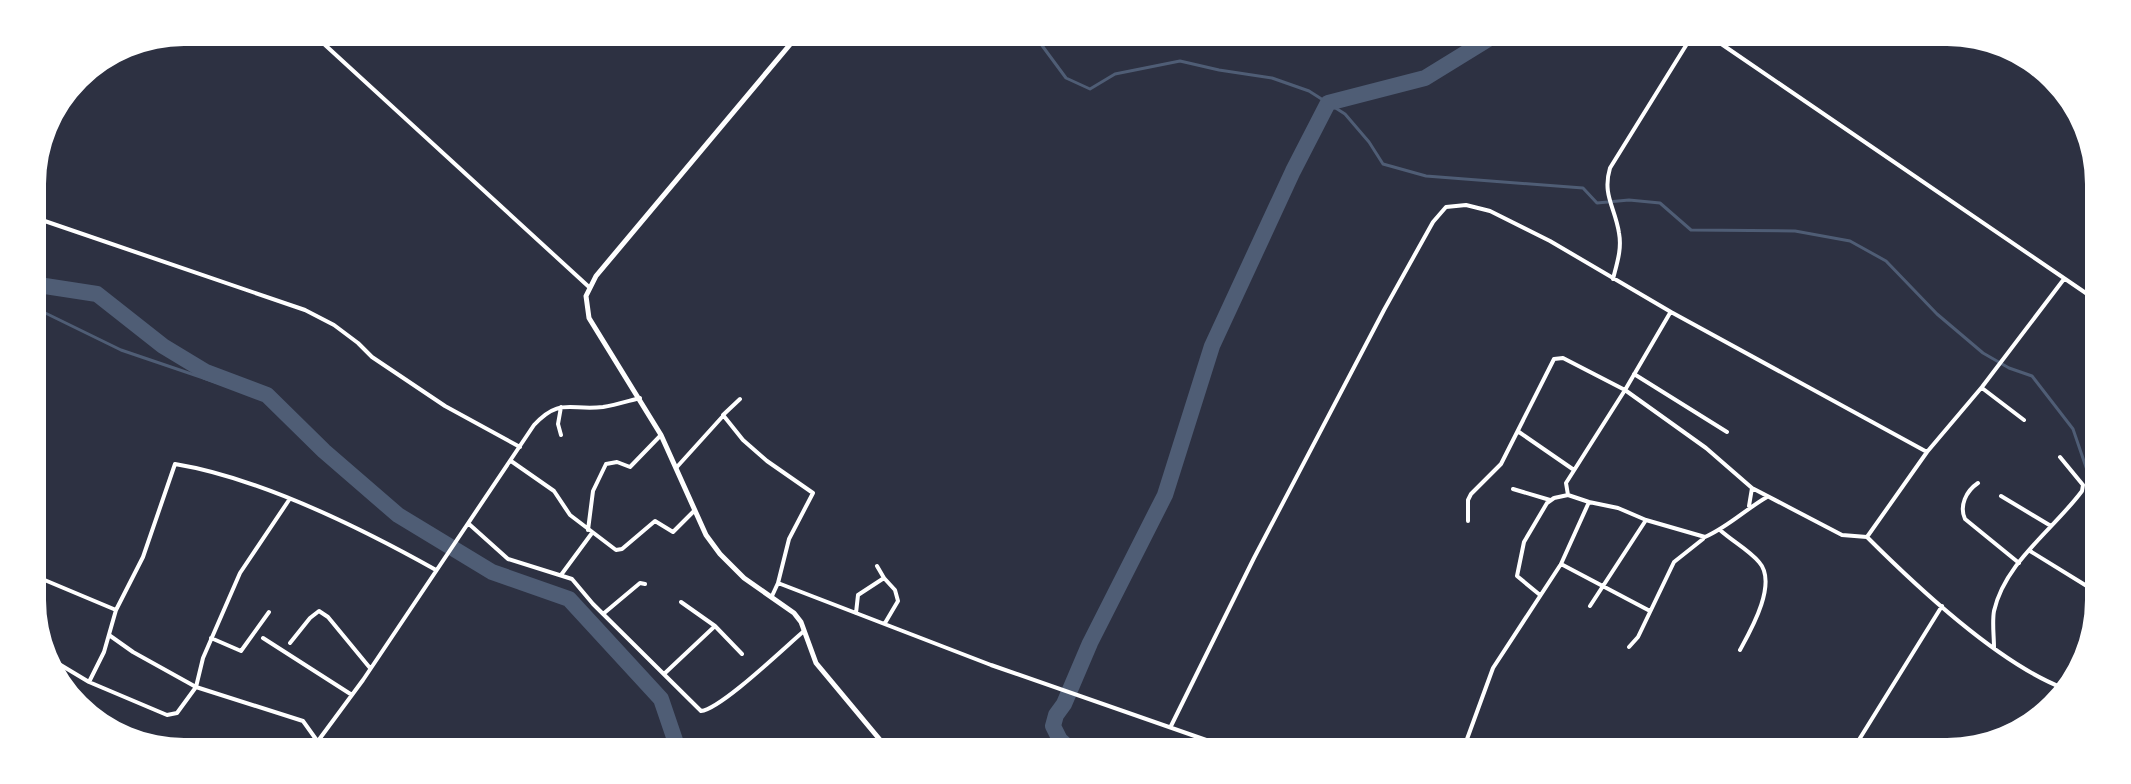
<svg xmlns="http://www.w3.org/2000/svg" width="2131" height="784" font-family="'Alegreya Sans',sans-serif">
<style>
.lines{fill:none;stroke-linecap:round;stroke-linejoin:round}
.stream{stroke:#4f5d75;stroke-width:3}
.river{stroke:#4f5d75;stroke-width:16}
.minor{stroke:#fff;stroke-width:4}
.tertiary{stroke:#fff;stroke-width:5}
</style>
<rect width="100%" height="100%" fill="#2d3142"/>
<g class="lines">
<path class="stream" d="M 1035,36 L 1066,78 L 1090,89 L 1115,74 L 1180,61 L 1219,70 L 1272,78 L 1309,91 L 1345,114 L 1369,142 L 1383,164 L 1426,176 L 1583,188 L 1597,203 L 1629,200 L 1660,203 L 1691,230 L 1795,231 L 1850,241 L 1886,261 L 1937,314 L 1983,353 L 2009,368 L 2032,376 L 2073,429 L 2088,473 L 2093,479
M 33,307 L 121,350 L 265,399 L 270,403"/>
<path class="river" d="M 33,289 L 45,286 L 97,294 L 163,346 L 206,372 L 267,395 L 324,451 L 398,515 L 492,572 L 569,599 L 661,699 L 677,746
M 1069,748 L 1060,740 L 1053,726 L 1056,715 L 1064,704 L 1090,643 L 1165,495 L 1212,346 L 1293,171 L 1328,103 L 1425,78 L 1490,38"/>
<path class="minor" d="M 312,33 L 589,287
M 1714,39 L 2096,300
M 33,217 L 305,310 L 334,325 L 358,343 L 372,357 L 445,406 L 520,447
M 1613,279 C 1617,263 1622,249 1619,233 C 1615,207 1602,195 1610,168 L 1690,39
M 1634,374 L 1727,432
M 1982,388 L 2024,420
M 740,399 L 723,415 L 743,440 L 767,461 L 813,493 L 789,539 L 778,583
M 1519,432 L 1574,470
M 561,435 L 558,424 L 561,407
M 511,461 L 554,491 L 570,515 L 616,550 L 622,549 L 655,521 L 673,532 L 694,511
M 676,468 L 723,416
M 1978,483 C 1966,491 1959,506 1965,519 L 2019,563
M 1513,489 L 1550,500
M 2001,496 L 2051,526
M 1589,502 L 1618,508 L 1646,520
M 1749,506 L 1752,488
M 1468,521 L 1468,500 L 1471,494 L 1501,464 L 1554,359 L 1563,358 L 1625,390 L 1670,313
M 469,524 L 508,559 L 572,579 L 593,604 L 701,711 C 721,709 785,647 804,631
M 588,530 L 593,491 L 606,464 L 617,462 L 630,467 L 661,435
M 1720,530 C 1732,541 1749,550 1759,562 C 1778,583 1751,630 1740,650
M 1867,537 L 1927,452 L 1982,387 L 2064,279
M 2030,551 L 2090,588
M 1561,564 L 1650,611
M 561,575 L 592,533
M 35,576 L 116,610
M 884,578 L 895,590 L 898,601 L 885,623
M 1540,595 L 1517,576 L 1524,542 L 1547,503 L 1554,498 L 1568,495
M 772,596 L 778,583 L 991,665 L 1232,749
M 681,602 L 715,626
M 1590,606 L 1646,520 L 1705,537 C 1728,527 1746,509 1767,497
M 856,613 L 858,595 L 884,578 L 877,566
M 603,614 L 640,583 L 645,584
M 109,635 L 133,652 L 196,687 L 203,658 L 240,573 L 289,500
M 211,638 L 241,651 L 269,612
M 263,638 L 352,695
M 290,643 L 310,618 L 319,611 L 328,617 L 370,668
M 1629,647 L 1638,637 L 1674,562 L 1703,539
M 1994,648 C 1994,636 1992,622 1994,611 C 2005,562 2054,529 2082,491 L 2083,485 L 2060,457
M 49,658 L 89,682 L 167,715 L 177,713 L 196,687 L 303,721 L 318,742
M 664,674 L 715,626 L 742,654
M 89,682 L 104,652 L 116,610 L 143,557 L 175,464 C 260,478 361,528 436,570
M 1171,726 L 1254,558 L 1384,310 L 1433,222 L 1446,207 L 1466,205 L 1490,211 L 1550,241 L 1671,312 L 1927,452
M 315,745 L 363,680 L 534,425 C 560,397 570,411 603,407 C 615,405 628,401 640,398
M 1463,750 L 1493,668 L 1561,564 L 1589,502 L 1568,495 L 1566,483 L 1625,390 L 1706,448 L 1752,488 L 1842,535 L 1867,537 C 1917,587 1998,663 2063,688
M 1852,751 L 1942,606"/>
<path class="tertiary" d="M 798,35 L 596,276 L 586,296 L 589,318 L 661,435 L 706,535 L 720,554 L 744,578 L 794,613 L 801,622 L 816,663 L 886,747"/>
</g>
<path d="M0 0H2131V784H0ZM184 46H1947A138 138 0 0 1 2085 184V600A138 138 0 0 1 1947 738H184A138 138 0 0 1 46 600V184A138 138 0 0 1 184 46Z" fill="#fff" fill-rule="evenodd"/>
</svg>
